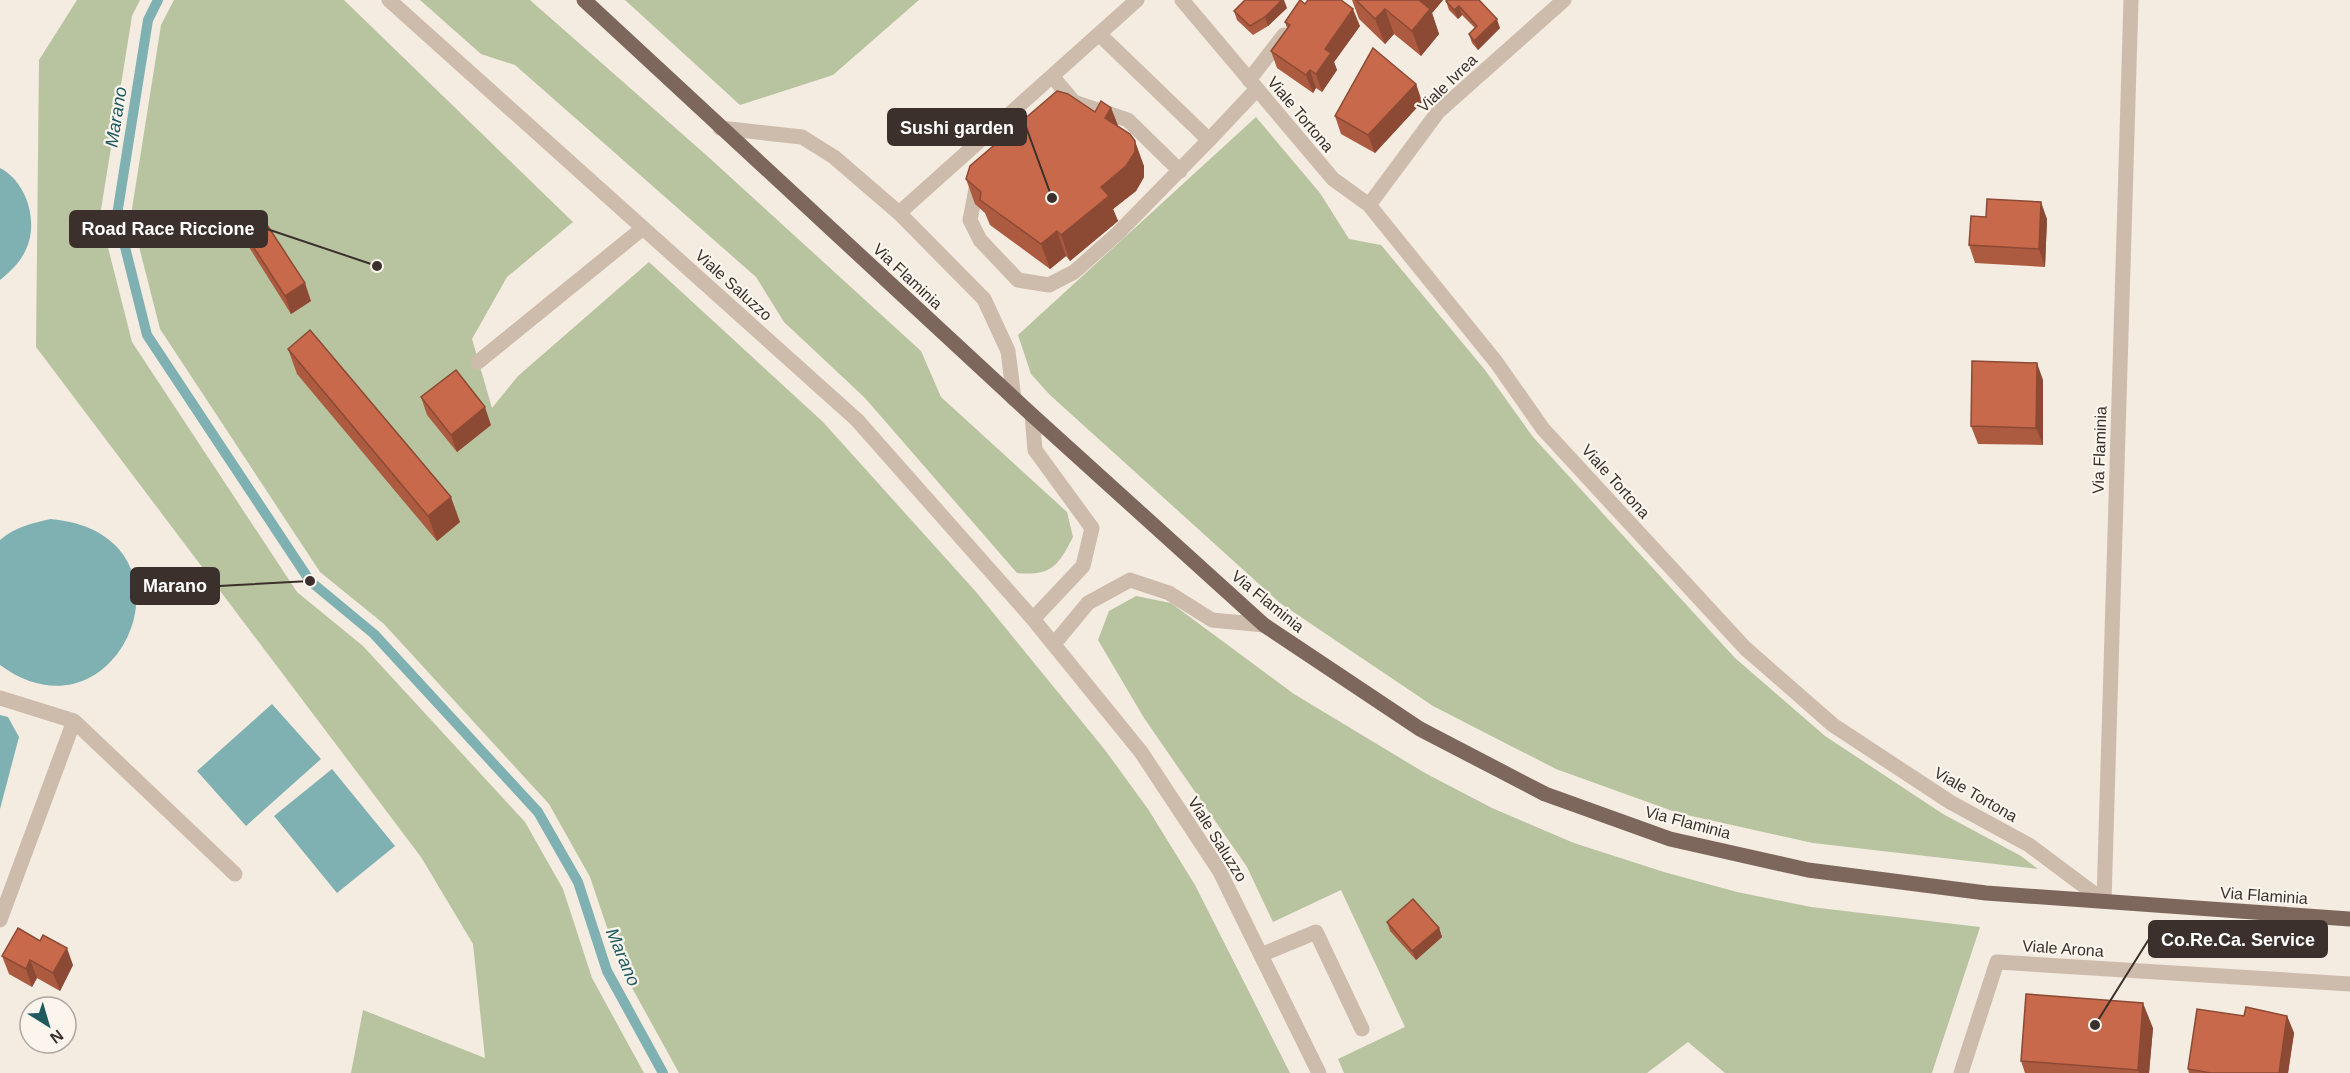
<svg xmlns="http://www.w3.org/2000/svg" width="2350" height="1073" font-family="Arial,sans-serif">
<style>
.green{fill:#b8c4a0}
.water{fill:#7fb0b2}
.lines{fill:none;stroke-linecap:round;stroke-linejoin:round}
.stream{stroke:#7fb0b2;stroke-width:10}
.lane{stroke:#cdbbac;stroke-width:15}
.street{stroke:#cdbbac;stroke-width:15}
.primary{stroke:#7d675c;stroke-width:15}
.wall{fill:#ac5a40}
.shaded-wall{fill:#8c4a34}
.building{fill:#c8694b;stroke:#8c4a34;stroke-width:1.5}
.labels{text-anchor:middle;stroke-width:4.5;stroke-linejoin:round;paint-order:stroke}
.street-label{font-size:16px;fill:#3b302b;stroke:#fbf5ee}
.water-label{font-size:18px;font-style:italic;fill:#1f5a5e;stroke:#fbf5ee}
.leader{fill:none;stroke:#3b302b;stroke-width:2}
.callout-dot{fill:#3b302b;stroke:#fbf5ee;stroke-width:2}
.callout{fill:#3b302b;stroke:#3b302b;stroke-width:2}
.callout-label{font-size:18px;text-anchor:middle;font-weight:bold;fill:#fff}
</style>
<rect width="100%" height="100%" fill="#f4ebe1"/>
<path class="green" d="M 77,0 L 140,0 L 132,16 L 100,216 L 132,342 L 297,592 L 363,646 L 525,822 L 563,889 L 592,978 L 644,1073 L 351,1073 L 363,1010 L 485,1058 L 473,944 L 421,857 L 36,347 L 39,60 Z
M 174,0 L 344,0 L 573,222 L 507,277 L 472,339 L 492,408 L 518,376 L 649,262 L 823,422 L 977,593 L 1105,750 L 1148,809 L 1195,885 L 1290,1073 L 679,1073 L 620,966 L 590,877 L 549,804 L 384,624 L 320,572 L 160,329 L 131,215 L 161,25 Z
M 420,0 L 530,0 L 705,154 L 921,351 L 941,397 L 1067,512 L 1073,537 C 1058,566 1052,576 1017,573 L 865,398 L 784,322 L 756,277 L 515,65 L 481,54 Z
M 625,0 L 919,0 L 833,75 L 740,105 Z
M 1256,117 L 1320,193 L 1349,239 L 1381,245 L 1485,370 L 1533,437 L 1735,658 L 1825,736 L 1943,814 L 2021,856 L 2038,869 L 1813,843 L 1678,813 L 1556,769 L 1433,706 L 1280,603 L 1050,395 L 1031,374 L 1018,335 Z
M 1136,596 L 1171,603 L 1294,694 L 1425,773 L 1492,808 L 1574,843 L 1664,872 L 1737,892 L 1811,907 L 1980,927 L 1932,1073 L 1725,1073 L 1688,1042 L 1647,1073 L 1344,1073 L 1338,1059 L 1405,1027 L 1341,890 L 1273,922 L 1247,867 L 1144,718 L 1098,640 L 1109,611 Z"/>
<path class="water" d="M 0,168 C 27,182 38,221 27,247 C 21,262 11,271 0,280 Z
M 51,519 C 210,534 120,753 0,665 L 0,540 C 15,527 32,523 51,519 Z
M 272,704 L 321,759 L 246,826 L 197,771 Z
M 0,715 L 8,717 L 19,737 L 0,809 Z
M 332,769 L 395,846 L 337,893 L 274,816 Z"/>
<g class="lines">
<path class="stream" d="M 158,0 L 148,20 L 117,215 L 147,335 L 310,581 L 374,634 L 538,812 L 578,882 L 607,971 L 663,1073"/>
<path class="lane" d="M 1099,34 L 1209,140 L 1257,89
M 1052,76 L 1074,102
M 1070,106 L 1074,102 L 1128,120 L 1180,171
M 720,128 L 802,137 L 834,157 L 899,213 L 984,299 L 1008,351 L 1014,399
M 982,183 L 976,189 L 970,220 L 980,240 L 1018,280 L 1049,285 L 1074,272 L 1118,233 L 1209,140
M 899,213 L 1137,0
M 478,362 L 643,228
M 0,698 L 74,721 L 0,920
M 74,721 L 235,874
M 2104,901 L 2131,0
M 1261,955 L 1316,932 L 1362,1029"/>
<path class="street" d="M 389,0 L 857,420 L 1033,619 L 1141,752 L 1219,870 L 1319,1073
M 1182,0 L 1333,179 L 1369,205 L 1496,362 L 1543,429 L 1745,648 L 1833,725 L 1950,802 L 2029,845 L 2104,901
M 1249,80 L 1284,35
M 1369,205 L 1438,112 L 1564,0
M 1032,415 L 1035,450 L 1092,528 L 1083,566 L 1033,619
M 1054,644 L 1088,603 L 1130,580 L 1169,593 L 1212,620 L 1264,625
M 1961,1073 L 1997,962 L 2350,984"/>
<path class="primary" d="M 584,0 L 1032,415 L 1264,625 L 1420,729 L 1545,794 L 1670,839 L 1808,870 L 1986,893 L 2350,919"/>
</g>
<path class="wall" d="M 1352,0 L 1443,0 L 1432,13 L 1439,34 L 1421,56 L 1394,34 L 1385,44 L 1359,19 Z
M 1447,0 L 1500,28 L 1478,50 L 1472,43 L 1469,34 L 1475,28 L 1462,15 L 1458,19 L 1449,10 L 1446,1 Z
M 1287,8 L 1268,26 L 1253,35 L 1237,20 L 1234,11 Z
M 1285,22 L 1360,26 L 1334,62 L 1337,70 L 1322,92 L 1316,88 L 1313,93 L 1277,68 L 1271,51 L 1287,28 Z
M 1416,84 L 1422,102 L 1375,153 L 1341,134 L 1335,116 Z
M 1111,108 L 1118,126 L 1144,166 L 1144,177 L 1136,191 L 1113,209 L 1118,221 L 1070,261 L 1066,256 L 1050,269 L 990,225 L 985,213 L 975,204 L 966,179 Z
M 2047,219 L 2045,267 L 1975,263 L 1969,245 Z
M 240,226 L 311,301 L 291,314 L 247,244 Z
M 288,349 L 460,522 L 437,541 L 297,374 Z
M 2043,380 L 2043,445 L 1978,444 L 1971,426 Z
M 421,397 L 491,425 L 457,452 L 427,415 Z
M 1387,922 L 1439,928 L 1442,937 L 1416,960 L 1390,931 Z
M 40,941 L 73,965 L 60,991 L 37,978 L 32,987 L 9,974 L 2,956 Z
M 2244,1016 L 2287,1016 L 2294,1033 L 2288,1073 L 2189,1073 L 2188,1069 Z
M 2153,1028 L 2149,1073 L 2025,1073 L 2021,1061 Z"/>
<path class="shaded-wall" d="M 1282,0 L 1284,0 L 1287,8 L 1268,26 L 1265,17 Z
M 1416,0 L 1443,0 L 1432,13 L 1439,34 L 1421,56 L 1412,31 Z
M 1459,6 L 1462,15 L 1458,19 L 1454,10 Z
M 1353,9 L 1360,26 L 1334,62 L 1337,70 L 1322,92 L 1316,74 L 1325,49 Z
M 1385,9 L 1394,34 L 1385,44 L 1375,19 Z
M 1497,19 L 1500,28 L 1478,50 L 1474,41 Z
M 1310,70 L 1316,88 L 1313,93 L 1306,75 Z
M 1416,84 L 1422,102 L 1375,153 L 1368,135 Z
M 1111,108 L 1121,133 L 1105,118 Z
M 1135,141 L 1144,166 L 1144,177 L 1136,191 L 1113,209 L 1118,221 L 1070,261 L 1061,235 L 1101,187 Z
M 2041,202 L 2047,219 L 2045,267 L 2039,249 Z
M 1057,231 L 1066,256 L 1050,269 L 1041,244 Z
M 305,283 L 311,301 L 291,314 L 285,296 Z
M 2037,363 L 2043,380 L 2043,445 L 2036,428 Z
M 485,407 L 491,425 L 457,452 L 451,435 Z
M 451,497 L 460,522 L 437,541 L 428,516 Z
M 1439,928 L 1442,937 L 1416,960 L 1412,951 Z
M 67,948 L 73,965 L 60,991 L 53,973 Z
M 30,960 L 37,978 L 32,987 L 26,969 Z
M 2143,1003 L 2153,1028 L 2149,1073 L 2139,1073 L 2138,1070 Z
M 2287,1016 L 2294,1033 L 2288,1073 L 2279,1073 Z"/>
<path class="building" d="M 1245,0 L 1282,0 L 1265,17 L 1250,26 L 1234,11 Z
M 1300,0 L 1305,4 L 1308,0 L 1341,0 L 1353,9 L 1325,49 L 1331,53 L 1316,74 L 1310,70 L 1306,75 L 1271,51 L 1290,25 L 1285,22 Z
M 1356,0 L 1419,0 L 1430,9 L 1412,31 L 1385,9 L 1375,19 Z
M 1447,0 L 1479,0 L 1497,19 L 1474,41 L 1469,34 L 1477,26 L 1459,6 L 1454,10 L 1446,1 Z
M 1373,48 L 1416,84 L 1368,135 L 1335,116 Z
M 1057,91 L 1068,94 L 1095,112 L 1101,101 L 1111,108 L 1105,118 L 1130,134 L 1135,141 L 1135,152 L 1126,166 L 1101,187 L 1109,196 L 1061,235 L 1057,231 L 1041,244 L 980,200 L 981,192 L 966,179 L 970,166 Z
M 1987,199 L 2041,202 L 2039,249 L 1969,245 L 1971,216 L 1986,217 Z
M 260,214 L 305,283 L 285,296 L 240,226 Z
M 310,330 L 451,497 L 428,516 L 288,349 Z
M 1972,361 L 2037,363 L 2036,428 L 1971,426 Z
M 456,370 L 485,407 L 451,435 L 421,397 Z
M 1413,899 L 1439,928 L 1412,951 L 1387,922 Z
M 18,928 L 40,941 L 43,935 L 67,948 L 53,973 L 30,960 L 26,969 L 2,956 Z
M 2026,994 L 2143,1003 L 2138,1070 L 2021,1061 Z
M 2246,1007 L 2287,1016 L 2279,1073 L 2211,1073 L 2188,1069 L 2197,1009 L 2244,1016 Z"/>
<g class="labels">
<g class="street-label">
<text transform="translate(1447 83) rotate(-44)" y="6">Viale Ivrea</text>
<text transform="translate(1301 114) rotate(50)" y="6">Viale Tortona</text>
<text transform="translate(908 276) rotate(43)" y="6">Via Flaminia</text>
<text transform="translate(734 285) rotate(42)" y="6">Viale Saluzzo</text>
<text transform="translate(2099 450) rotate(-88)" y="6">Via Flaminia</text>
<text transform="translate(1616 481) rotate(48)" y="6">Viale Tortona</text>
<text transform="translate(1268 601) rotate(39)" y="6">Via Flaminia</text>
<text transform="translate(1976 794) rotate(30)" y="6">Viale Tortona</text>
<text transform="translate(1688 822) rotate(15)" y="6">Via Flaminia</text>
<text transform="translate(1218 839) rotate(58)" y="6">Viale Saluzzo</text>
<text transform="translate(2264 895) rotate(4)" y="6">Via Flaminia</text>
<text transform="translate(2063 948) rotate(4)" y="6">Viale Arona</text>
</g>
<g class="water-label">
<text transform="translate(116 117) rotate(-81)" y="6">Marano</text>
<text transform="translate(623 957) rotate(67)" y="6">Marano</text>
</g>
</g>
<path class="leader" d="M1052 198L1026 127M377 266L267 229M310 581L219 586M2095 1025L2149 939"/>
<g class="callout-dot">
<circle cx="1052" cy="198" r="6"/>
<circle cx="377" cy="266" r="6"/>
<circle cx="310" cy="581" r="6"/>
<circle cx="2095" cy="1025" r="6"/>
</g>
<g class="callout">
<rect x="888" y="109" width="138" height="36" rx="6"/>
<rect x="70" y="211" width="197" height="36" rx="6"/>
<rect x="131" y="568" width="88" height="36" rx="6"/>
<rect x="2149" y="921" width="178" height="36" rx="6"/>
</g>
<g class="callout-label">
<text x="957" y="134">Sushi garden</text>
<text x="168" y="235">Road Race Riccione</text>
<text x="175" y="592">Marano</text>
<text x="2238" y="946">Co.Re.Ca. Service</text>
</g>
<g transform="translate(48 1025) rotate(143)"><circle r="28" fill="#fbf5ee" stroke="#aea6a0" stroke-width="1.5"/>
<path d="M0-4.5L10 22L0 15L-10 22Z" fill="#1f5a5e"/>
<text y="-9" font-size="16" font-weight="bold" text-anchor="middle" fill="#3b302b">N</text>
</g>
</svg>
